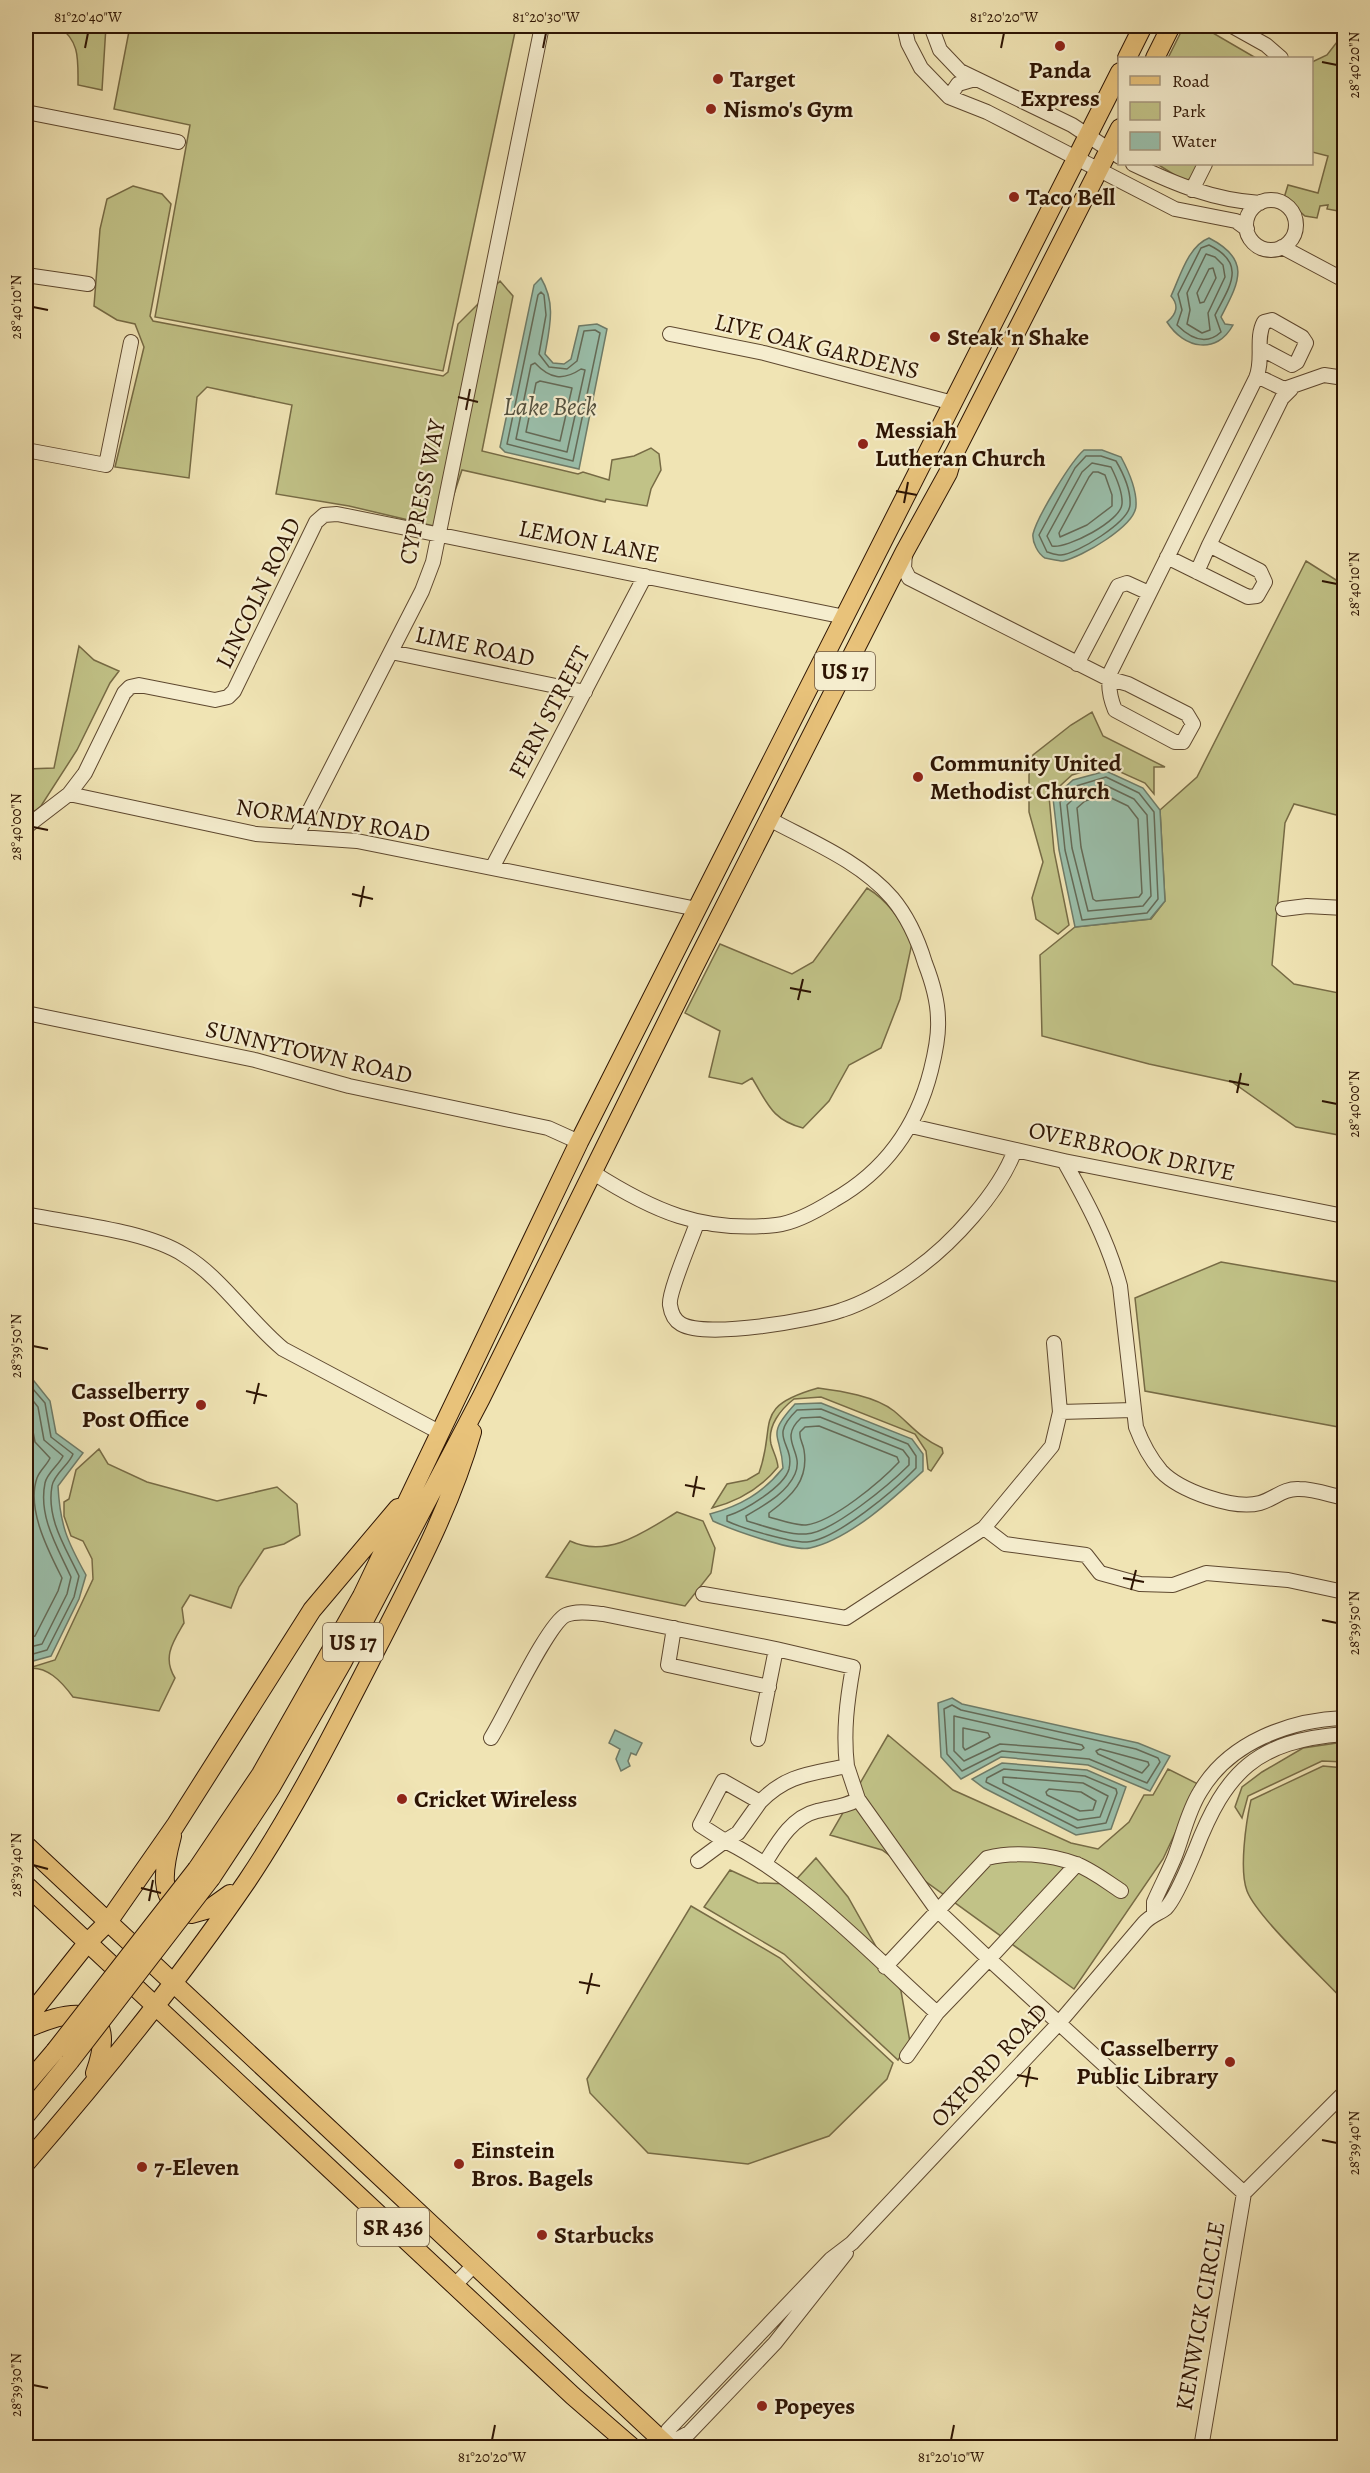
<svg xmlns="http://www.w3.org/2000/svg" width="1370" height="2473" font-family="Alegreya,serif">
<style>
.green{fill:#c1c287;stroke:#776b45;stroke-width:1.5}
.water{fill:#9abfab;stroke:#6e7b68;stroke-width:1.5}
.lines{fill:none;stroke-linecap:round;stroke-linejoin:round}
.shore{stroke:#646a57;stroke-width:1.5}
.minor-casing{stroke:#5e482f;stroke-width:16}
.major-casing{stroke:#2d1403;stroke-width:20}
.minor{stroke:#f5edce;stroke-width:14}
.major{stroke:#e8c27a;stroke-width:18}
.major-bridge-casing{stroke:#2d1403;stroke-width:20;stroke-linecap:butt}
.major-bridge{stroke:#e8c27a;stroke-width:18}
.ticks{fill:none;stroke:#2d1403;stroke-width:2}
.poi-dot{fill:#8f2418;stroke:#f5edce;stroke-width:2}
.labels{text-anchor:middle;stroke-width:4.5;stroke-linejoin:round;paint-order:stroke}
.shield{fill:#f5edce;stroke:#695540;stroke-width:1.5}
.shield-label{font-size:22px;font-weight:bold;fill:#2d1403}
.poi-label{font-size:24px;font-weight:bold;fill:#2d1403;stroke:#f5edce;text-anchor:start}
.street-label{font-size:24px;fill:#2d1403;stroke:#f5edce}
.water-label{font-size:26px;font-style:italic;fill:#53503e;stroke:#f5edce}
.neatline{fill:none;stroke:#2d1403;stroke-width:2}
.ticks-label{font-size:15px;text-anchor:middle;fill:#2d1403}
</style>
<rect width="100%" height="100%" fill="#f0e4b4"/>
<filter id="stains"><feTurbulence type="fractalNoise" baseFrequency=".00333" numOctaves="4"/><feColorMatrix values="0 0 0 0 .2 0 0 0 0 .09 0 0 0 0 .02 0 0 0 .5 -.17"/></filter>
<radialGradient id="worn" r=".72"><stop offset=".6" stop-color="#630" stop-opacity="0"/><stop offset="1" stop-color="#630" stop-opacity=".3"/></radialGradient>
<path class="green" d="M 58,26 L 106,26 L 102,90 L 78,85 C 78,59 80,41 58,26 Z
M 130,26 L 478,26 L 515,32 L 443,371 L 155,317 L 190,125 L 114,109 Z
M 1184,26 L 1201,26 L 1256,58 L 1168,58 Z
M 1344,33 L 1344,212 L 1327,209 L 1328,205 L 1320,206 L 1317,218 L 1305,216 L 1284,198 L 1288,185 L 1318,193 L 1328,156 L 1312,152 L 1312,62 L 1327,55 Z
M 1157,164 L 1205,164 L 1186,182 Z
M 133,186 L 162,194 L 171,204 L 150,316 L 153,321 L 443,376 L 448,372 L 458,324 L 480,302 L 434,526 L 349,506 L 276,494 L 292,405 L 207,387 L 197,397 L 189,478 L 115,467 L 144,347 L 135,324 L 117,320 L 94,306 L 100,229 L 107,199 Z
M 500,281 L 513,296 L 482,451 L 578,474 L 583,472 L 609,480 L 612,460 L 634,456 L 651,448 L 659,454 L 661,470 L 651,489 L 647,506 L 606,499 L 605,502 L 462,470 L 448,512 L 494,287 Z
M 1306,561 L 1344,585 L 1344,817 L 1294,804 L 1285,823 L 1272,965 L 1294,984 L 1344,994 L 1344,1136 L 1296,1127 L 1232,1082 L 1149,1064 L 1042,1036 L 1040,955 L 1075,927 L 1151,919 L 1165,901 L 1160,810 L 1197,777 Z
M 79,646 L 94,660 L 119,671 L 110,683 L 77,750 L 41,806 L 26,818 L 26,769 L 54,768 Z
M 1092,712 L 1103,736 L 1165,767 L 1154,767 L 1154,794 L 1145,783 L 1105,765 L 1072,775 L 1049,796 L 1054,851 L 1069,925 L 1058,934 L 1036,919 L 1032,898 L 1043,862 L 1029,812 L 1029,775 L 1033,755 L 1071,725 Z
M 867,888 C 890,902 899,919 912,943 L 900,999 L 881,1048 L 849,1065 L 829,1101 L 803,1128 C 772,1120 768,1104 752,1078 L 742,1084 L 709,1077 L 720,1031 L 685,1013 L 720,944 L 792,974 L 813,962 Z
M 1221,1262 L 1344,1283 L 1344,1428 L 1145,1391 L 1135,1298 Z
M 818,1388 C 841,1391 875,1396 894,1411 C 912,1426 920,1438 942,1448 L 943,1453 L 931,1471 L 928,1469 L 926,1451 L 915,1434 L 821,1397 L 794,1399 C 781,1409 767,1426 771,1444 C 773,1452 777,1457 778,1467 C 761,1488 739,1501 712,1508 L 727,1484 L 747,1480 L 759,1473 C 777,1423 751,1407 818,1388 Z
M 99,1449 L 108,1464 L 147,1482 L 217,1501 L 277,1487 L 297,1504 L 300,1535 L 284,1544 L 264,1549 L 239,1587 L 231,1608 L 190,1595 L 182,1608 L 184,1623 C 173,1642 162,1657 175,1678 L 159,1711 L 73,1697 C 62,1682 46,1664 26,1669 L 55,1660 L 93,1579 L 92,1559 L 83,1541 L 71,1536 L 64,1516 L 64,1502 L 69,1499 L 76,1470 Z
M 677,1512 L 703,1521 L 715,1548 L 711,1573 L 685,1606 L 546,1577 L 570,1541 C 608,1559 646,1531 677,1512 Z
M 888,1735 L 953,1790 L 1071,1843 L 1098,1849 L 1129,1822 L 1144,1795 L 1153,1795 L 1168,1769 L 1198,1784 L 1163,1859 L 1074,1989 L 882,1850 L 830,1835 Z
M 1337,1743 L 1344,1744 L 1344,1762 L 1322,1761 L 1248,1796 L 1242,1818 L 1235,1807 L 1242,1787 L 1262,1772 L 1303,1748 Z
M 1323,1766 L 1344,1768 L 1344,2001 C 1323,1978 1257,1917 1247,1891 C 1239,1870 1246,1822 1251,1800 Z
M 816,1858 L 848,1897 L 901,1991 L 910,2042 L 898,2060 L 784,1954 L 704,1907 L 730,1870 L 758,1883 L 792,1884 Z
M 691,1906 L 780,1958 L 893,2063 L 887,2079 L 829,2136 L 748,2164 L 648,2153 L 590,2093 L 587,2079 Z"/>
<path class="water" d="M 1209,238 C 1252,260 1239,282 1221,317 L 1225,324 L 1233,325 C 1217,355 1184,349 1167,322 C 1177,314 1179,305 1171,296 C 1180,277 1188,246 1209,238 Z
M 541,278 C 556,303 550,326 545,354 L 553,363 L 564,364 L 571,359 L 579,326 L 597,324 L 607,329 L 579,469 L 505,452 L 500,447 L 534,285 Z
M 1084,450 L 1102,450 L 1121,457 C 1128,470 1137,490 1136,506 C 1135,526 1082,557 1063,561 C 1058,561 1051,559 1045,558 C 1038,554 1032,542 1033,534 C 1037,517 1071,461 1084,450 Z
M 1106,771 L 1143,788 L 1160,810 L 1165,901 L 1150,919 L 1075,927 L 1059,850 L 1053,798 L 1073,780 Z
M 26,1371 L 50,1401 L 56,1433 L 83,1453 L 58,1486 C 60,1525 67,1541 86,1575 L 79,1599 L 51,1656 L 26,1663 Z
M 821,1403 L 912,1439 L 923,1454 L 923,1471 C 894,1498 850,1539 810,1548 C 793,1552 730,1529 713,1521 L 710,1514 C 740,1506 763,1493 783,1468 C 781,1432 765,1437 795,1404 Z
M 952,1698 L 962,1704 L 1138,1743 L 1170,1756 L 1150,1791 L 1088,1765 L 1001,1757 L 961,1779 L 941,1757 L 938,1703 Z
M 615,1730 L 642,1743 L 636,1755 L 631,1753 L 628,1761 L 630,1766 L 621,1771 L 616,1759 L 620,1749 L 609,1743 Z
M 1002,1763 L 1087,1770 L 1126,1787 L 1111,1829 L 1076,1835 L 984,1788 L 972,1779 Z"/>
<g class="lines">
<path class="shore" d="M 1209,245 C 1248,264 1229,287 1215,315 L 1221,332 C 1206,346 1190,338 1177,325 L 1182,310 L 1178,294 L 1201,248 Z
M 1206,254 L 1215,257 L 1223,265 L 1225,277 L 1208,313 L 1210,330 L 1202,333 L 1187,324 L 1190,310 L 1187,293 Z
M 1213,268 L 1216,278 L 1204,302 L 1200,303 L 1197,293 L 1209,269 Z
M 541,292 L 544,295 L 546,315 L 539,354 L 549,367 L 567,369 L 577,361 L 584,331 L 595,330 L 600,333 L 573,461 L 507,444 L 538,295 Z
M 535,363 C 550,379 563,381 581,369 L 585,370 L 567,452 L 516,439 L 531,365 Z
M 540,381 L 572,388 L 560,441 L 526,432 L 536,383 Z
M 1086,456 L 1101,456 L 1116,461 C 1123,473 1131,491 1130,505 C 1129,522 1077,554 1061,555 C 1056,555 1051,553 1047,552 L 1039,535 L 1075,468 Z
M 1092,463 L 1111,467 C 1116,477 1123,492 1122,504 C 1121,521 1067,549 1052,546 L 1047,536 L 1082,472 Z
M 1098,472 L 1105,475 L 1112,495 L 1112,506 L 1087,525 L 1060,537 L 1059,533 L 1089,477 L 1093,472 Z
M 1106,777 L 1139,793 L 1154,812 L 1158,899 L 1147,913 L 1082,920 L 1065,850 L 1060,802 L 1076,786 Z
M 1105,785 L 1134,799 L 1147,815 L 1151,896 L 1143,906 L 1088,911 L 1072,848 L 1067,805 L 1080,792 Z
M 1105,795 L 1128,806 L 1138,819 L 1142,893 L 1139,897 L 1096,901 L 1093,899 L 1081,847 L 1077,808 L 1085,801 Z
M 26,1381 L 45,1403 L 51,1437 L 73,1454 C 69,1465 54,1474 52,1486 C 46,1519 66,1548 79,1576 L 74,1597 L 47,1650 L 26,1656
M 26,1392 L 38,1407 L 44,1440 L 63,1456 C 59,1465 47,1473 45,1483 C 38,1517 58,1548 71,1577 L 67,1594 L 42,1644 L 26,1648
M 26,1406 L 29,1411 L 35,1442 L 50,1458 C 47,1465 40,1470 37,1478 C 26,1509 49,1552 62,1578 L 58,1591 L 35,1636 L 26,1639
M 821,1409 L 908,1444 L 916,1456 L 916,1468 C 896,1489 836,1540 807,1542 C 792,1543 741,1528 727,1521 L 727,1516 C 744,1511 784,1487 789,1469 C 795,1442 767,1439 797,1410 Z
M 820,1417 L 903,1450 L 909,1458 L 909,1465 C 890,1484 832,1533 806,1534 C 788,1535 764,1526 747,1521 L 746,1516 C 764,1505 786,1494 795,1474 C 805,1451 777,1440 801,1418 Z
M 819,1426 L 897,1457 L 899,1462 C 881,1481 833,1522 806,1525 C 796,1526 780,1520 769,1517 L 769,1513 C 792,1496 809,1480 804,1450 C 803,1443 799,1439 800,1432 L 805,1427 Z
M 952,1705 L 961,1710 L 1136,1749 L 1158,1758 L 1160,1762 L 1147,1783 L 1089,1759 L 1002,1751 L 962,1771 L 947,1754 L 944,1709 Z
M 954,1716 L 1082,1745 L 1084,1748 L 1081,1750 L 1000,1744 L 964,1761 L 954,1751 Z
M 963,1728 L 988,1733 L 990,1737 L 965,1750 L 963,1747 Z
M 1100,1749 L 1148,1762 L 1149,1765 L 1142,1773 L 1098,1754 L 1096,1751 Z
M 1004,1769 L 1085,1776 L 1116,1789 L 1117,1793 L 1106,1823 L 1077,1828 L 986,1782 L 987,1778 Z
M 1003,1777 L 1083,1783 L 1108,1796 L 1100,1817 L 1078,1820 L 1003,1783 Z
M 1049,1789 L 1081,1792 L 1096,1801 L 1093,1810 L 1080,1811 L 1047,1795 L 1046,1792 Z"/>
<g class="minor-casing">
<path id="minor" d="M 904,26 L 908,43 L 921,68 L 949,97 L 987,112 L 1175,209 L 1236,221 L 1247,229
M 931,26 L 940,50 L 960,71 L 1072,125 L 1120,157
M 1232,26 L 1266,45 L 1281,58
M 949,97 L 958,84 L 975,79
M 26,112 L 178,142
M 1133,164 C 1175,184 1213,200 1260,203
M 1192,190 L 1205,164
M1246 225a25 25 0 1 1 50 0a25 25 0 1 1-50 0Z
M 1282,247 L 1344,280
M 26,275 L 88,284
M 670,334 L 764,353 L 953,403
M 1257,376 L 1284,389 L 1324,375 L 1344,378
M 26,450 L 106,465 L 131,342
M 1209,545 L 1282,398 L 1291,389
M 905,553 L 904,568 L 909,578 L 1107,678 C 1114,680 1121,682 1128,684 L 1187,714 L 1193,724 L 1183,742 L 1175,742 L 1115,710 C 1110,698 1108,685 1110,673 L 1256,378 C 1264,360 1255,339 1264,322 L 1272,320 L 1302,337 L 1306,343 L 1297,362 L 1292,365 L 1260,348
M 1167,557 L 1248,597 L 1257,596 L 1265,582 L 1260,571 L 1209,545 L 1197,572
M 391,652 L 585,692
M 1077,664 L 1118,586 L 1127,583 L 1149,593
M 69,794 L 256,834 L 357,841 L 697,909
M 26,827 L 69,794 L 85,773 L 124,693 L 130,687 L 139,685 L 215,700 L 228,697 L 234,691 L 316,522 L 324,515 L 337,514 L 845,617
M 296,837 L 422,591 L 433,562 L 542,26
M 492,868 L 645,576
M 1283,909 L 1307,906 L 1344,908
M 26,1013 L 255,1060 L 349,1086 L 548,1128 L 579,1142
M 911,1126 L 1064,1161 L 1344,1216
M 1064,1161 C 1087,1202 1108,1241 1120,1286 L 1136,1427 C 1142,1443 1150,1458 1161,1471 C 1180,1491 1234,1510 1260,1503 C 1274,1499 1284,1488 1299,1489 C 1314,1489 1330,1495 1344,1498
M 592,1172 C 653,1211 702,1233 776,1225 C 795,1223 818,1210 834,1200 C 885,1171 917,1126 931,1070 C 935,1054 939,1036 938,1020 C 938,1001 932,981 925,963 C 918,940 908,917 892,898 C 861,862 812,842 771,820
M 26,1214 C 72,1224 145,1230 184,1255 C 223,1279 248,1320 283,1349 L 441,1433
M 697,1223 C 692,1238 668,1293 670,1305 C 671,1312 674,1320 681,1324 C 706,1339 814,1320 842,1310 C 867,1302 893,1286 914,1271 C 952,1244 999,1193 1015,1150
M 1060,1412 L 1133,1410
M 984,1528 L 1005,1544 L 1086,1555 L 1100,1573 L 1140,1584 L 1173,1585 L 1206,1573 L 1288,1580 L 1344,1592
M 703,1594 L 846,1618 L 984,1528 L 1052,1446 L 1060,1412 L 1054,1343
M 674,1628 L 668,1665 L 769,1687
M 491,1738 C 505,1716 548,1623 566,1615 C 577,1610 592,1613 603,1614 L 776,1649
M 758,1739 L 776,1649 L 853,1667 C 847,1701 843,1732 847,1766
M 723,1781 L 760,1802 L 738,1833 L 725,1841 L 700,1825 Z
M 858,1799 L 937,1910 L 989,1959 L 1077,1864
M 760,1802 C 787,1774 811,1774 847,1766 L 858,1799 C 846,1807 832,1807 817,1811 C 792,1817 778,1842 765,1863
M 698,1861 L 725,1841 C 802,1879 872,1955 937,2013 L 989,1959 L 1244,2193 L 1201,2448
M 1154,1913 L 1154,1902 C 1161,1886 1169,1871 1175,1856 C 1183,1835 1188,1811 1200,1792 C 1229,1742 1290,1720 1344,1718
M 885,1967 L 987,1858 C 1014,1851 1050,1854 1076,1864 C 1092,1870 1107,1882 1121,1891
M 907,2056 L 937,2013
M 1244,2193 L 1344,2093
M 455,2285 L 474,2265
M 665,2443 L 668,2430 L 831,2259 L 852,2243 L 1059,2023 L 1144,1923 C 1151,1915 1160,1913 1166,1908 C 1176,1898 1189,1865 1195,1851 C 1226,1771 1256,1741 1344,1734
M 661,2448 L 689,2433 L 775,2343 L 846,2253"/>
</g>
<g class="major-casing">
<path id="major" d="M 1127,58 L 1143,26
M 1155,58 L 1171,26
M 172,1836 C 164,1866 155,1903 191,1914 L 209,1909 L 230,1894
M 26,1845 L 670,2448
M 197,1869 L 261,1774 L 362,1596 L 579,1142 L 1120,72
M 211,1878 L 271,1787 L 342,1663 L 481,1398 L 694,967 L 905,551 L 948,473 L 953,456 L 1120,128
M 26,1885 L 573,2396 L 633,2448
M 26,2020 L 88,1942 L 108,1922 L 175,1826 L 312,1610 L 398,1508
M 26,2029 C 74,2007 120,2003 95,2073
M 26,2085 L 55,2051
M 26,2115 L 70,2061
M 26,2163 C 104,2073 180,1979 247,1881 C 297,1806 338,1724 379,1644 C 414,1575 451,1506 472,1432"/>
</g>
<use href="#minor" class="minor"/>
<use href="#major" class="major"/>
<g class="major-bridge-casing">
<path id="major-bridge" d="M 55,2051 L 197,1869
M 70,2061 L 211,1878"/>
</g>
<use href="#major-bridge" class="major-bridge"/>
</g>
<path class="ticks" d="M 85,48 L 88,33M 543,48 L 546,33M 1001,48 L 1004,33M 1322,62 L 1337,65M 33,307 L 48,310M 458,397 L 478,402M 466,410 L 470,389M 896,491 L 917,495M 904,503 L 908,482M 1322,581 L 1337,584M 33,827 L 48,830M 352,894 L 373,899M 360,907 L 364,886M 790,988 L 811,992M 798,1000 L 803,979M 1229,1081 L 1249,1085M 1237,1093 L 1241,1073M 1322,1101 L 1337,1104M 33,1346 L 48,1349M 246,1391 L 267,1396M 254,1404 L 259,1383M 685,1485 L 705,1489M 693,1497 L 697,1476M 1123,1578 L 1144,1582M 1131,1590 L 1136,1570M 1322,1620 L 1337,1623M 33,1865 L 48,1869M 141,1888 L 161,1893M 149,1901 L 153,1880M 579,1982 L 600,1986M 587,1994 L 592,1973M 1017,2075 L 1038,2079M 1026,2087 L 1030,2067M 1322,2140 L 1337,2143M 33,2385 L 48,2388M 492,2440 L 495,2425M 951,2440 L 954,2425"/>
<g class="poi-dot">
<circle cx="1060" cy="46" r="6"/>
<circle cx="718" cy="79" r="6"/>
<circle cx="711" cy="109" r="6"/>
<circle cx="1014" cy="197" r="6"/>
<circle cx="935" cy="337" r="6"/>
<circle cx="863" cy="444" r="6"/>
<circle cx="918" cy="777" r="6"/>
<circle cx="201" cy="1405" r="6"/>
<circle cx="402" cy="1799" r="6"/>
<circle cx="1230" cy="2062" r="6"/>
<circle cx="459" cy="2164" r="6"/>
<circle cx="142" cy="2167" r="6"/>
<circle cx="542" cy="2235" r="6"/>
<circle cx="762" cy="2406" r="6"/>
</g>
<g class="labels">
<g class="shield">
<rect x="815" y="652" width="60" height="38" rx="4.5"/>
<rect x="323" y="1623" width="60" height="38" rx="4.5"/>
<rect x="357" y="2208" width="72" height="38" rx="4.5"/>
</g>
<g class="shield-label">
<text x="845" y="679">US 17</text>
<text x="353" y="1650">US 17</text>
<text x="393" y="2235">SR 436</text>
</g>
<g class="poi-label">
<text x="1060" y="78" text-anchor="middle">Panda<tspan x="1060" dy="28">Express</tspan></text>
<text x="730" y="87">Target</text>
<text x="723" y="117">Nismo's Gym</text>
<text x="1026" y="205">Taco Bell</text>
<text x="947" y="345">Steak 'n Shake</text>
<text x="875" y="438">Messiah<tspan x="875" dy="28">Lutheran Church</tspan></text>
<text x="930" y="771">Community United<tspan x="930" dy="28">Methodist Church</tspan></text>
<text x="189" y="1399" text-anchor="end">Casselberry<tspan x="189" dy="28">Post Office</tspan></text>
<text x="414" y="1807">Cricket Wireless</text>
<text x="1218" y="2056" text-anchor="end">Casselberry<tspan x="1218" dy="28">Public Library</tspan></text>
<text x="471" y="2158">Einstein<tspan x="471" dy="28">Bros. Bagels</tspan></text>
<text x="154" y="2175">7-Eleven</text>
<text x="554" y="2243">Starbucks</text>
<text x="774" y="2414">Popeyes</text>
</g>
<g class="street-label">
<text transform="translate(817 346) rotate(14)" y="8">LIVE OAK GARDENS</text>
<text transform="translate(422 492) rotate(-78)" y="8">CYPRESS WAY</text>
<text transform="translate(589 541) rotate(11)" y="8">LEMON LANE</text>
<text transform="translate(258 593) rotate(-64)" y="8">LINCOLN ROAD</text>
<text transform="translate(475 646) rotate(12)" y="8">LIME ROAD</text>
<text transform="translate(549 712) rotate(-62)" y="8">FERN STREET</text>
<text transform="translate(333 820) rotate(8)" y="8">NORMANDY ROAD</text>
<text transform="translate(309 1052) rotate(13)" y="8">SUNNYTOWN ROAD</text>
<text transform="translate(1132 1151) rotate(12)" y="8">OVERBROOK DRIVE</text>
<text transform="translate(989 2065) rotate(-47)" y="8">OXFORD ROAD</text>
<text transform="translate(1200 2316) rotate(-80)" y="8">KENWICK CIRCLE</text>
</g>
<g class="water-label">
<text x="550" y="415">Lake Beck</text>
</g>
</g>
<rect width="1370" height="2473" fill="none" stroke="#f0e4b4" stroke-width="66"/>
<rect x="1118" y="57" width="195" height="108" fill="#f5edce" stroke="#a5967d" stroke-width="1.5"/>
<rect x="1130" y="76" width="30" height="9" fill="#e8c27a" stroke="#a5967d" stroke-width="1.5"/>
<text x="1172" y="87" font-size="18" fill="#2d1403">Road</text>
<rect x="1130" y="102" width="30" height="18" fill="#c1c287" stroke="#a5967d" stroke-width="1.5"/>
<text x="1172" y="117" font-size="18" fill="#2d1403">Park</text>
<rect x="1130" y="132" width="30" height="18" fill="#9abfab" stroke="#a5967d" stroke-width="1.5"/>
<text x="1172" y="147" font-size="18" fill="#2d1403">Water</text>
<rect x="33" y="33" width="1304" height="2407" class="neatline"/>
<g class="ticks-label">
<text x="88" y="22">81°20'40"W</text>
<text x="546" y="22">81°20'30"W</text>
<text x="1004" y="22">81°20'20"W</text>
<text transform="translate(1354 65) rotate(-90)" y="5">28°40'20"N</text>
<text transform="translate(16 307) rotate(-90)" y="5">28°40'10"N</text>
<text transform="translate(1354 584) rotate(-90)" y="5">28°40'10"N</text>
<text transform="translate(16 827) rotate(-90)" y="5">28°40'00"N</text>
<text transform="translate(1354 1104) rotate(-90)" y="5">28°40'00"N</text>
<text transform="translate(16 1346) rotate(-90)" y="5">28°39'50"N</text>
<text transform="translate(1354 1623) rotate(-90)" y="5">28°39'50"N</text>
<text transform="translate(16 1865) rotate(-90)" y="5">28°39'40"N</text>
<text transform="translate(1354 2143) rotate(-90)" y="5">28°39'40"N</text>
<text transform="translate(16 2385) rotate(-90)" y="5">28°39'30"N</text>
<text x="492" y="2462">81°20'20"W</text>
<text x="951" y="2462">81°20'10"W</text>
</g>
<rect width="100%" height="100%" filter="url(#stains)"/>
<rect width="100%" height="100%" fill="url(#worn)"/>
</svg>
